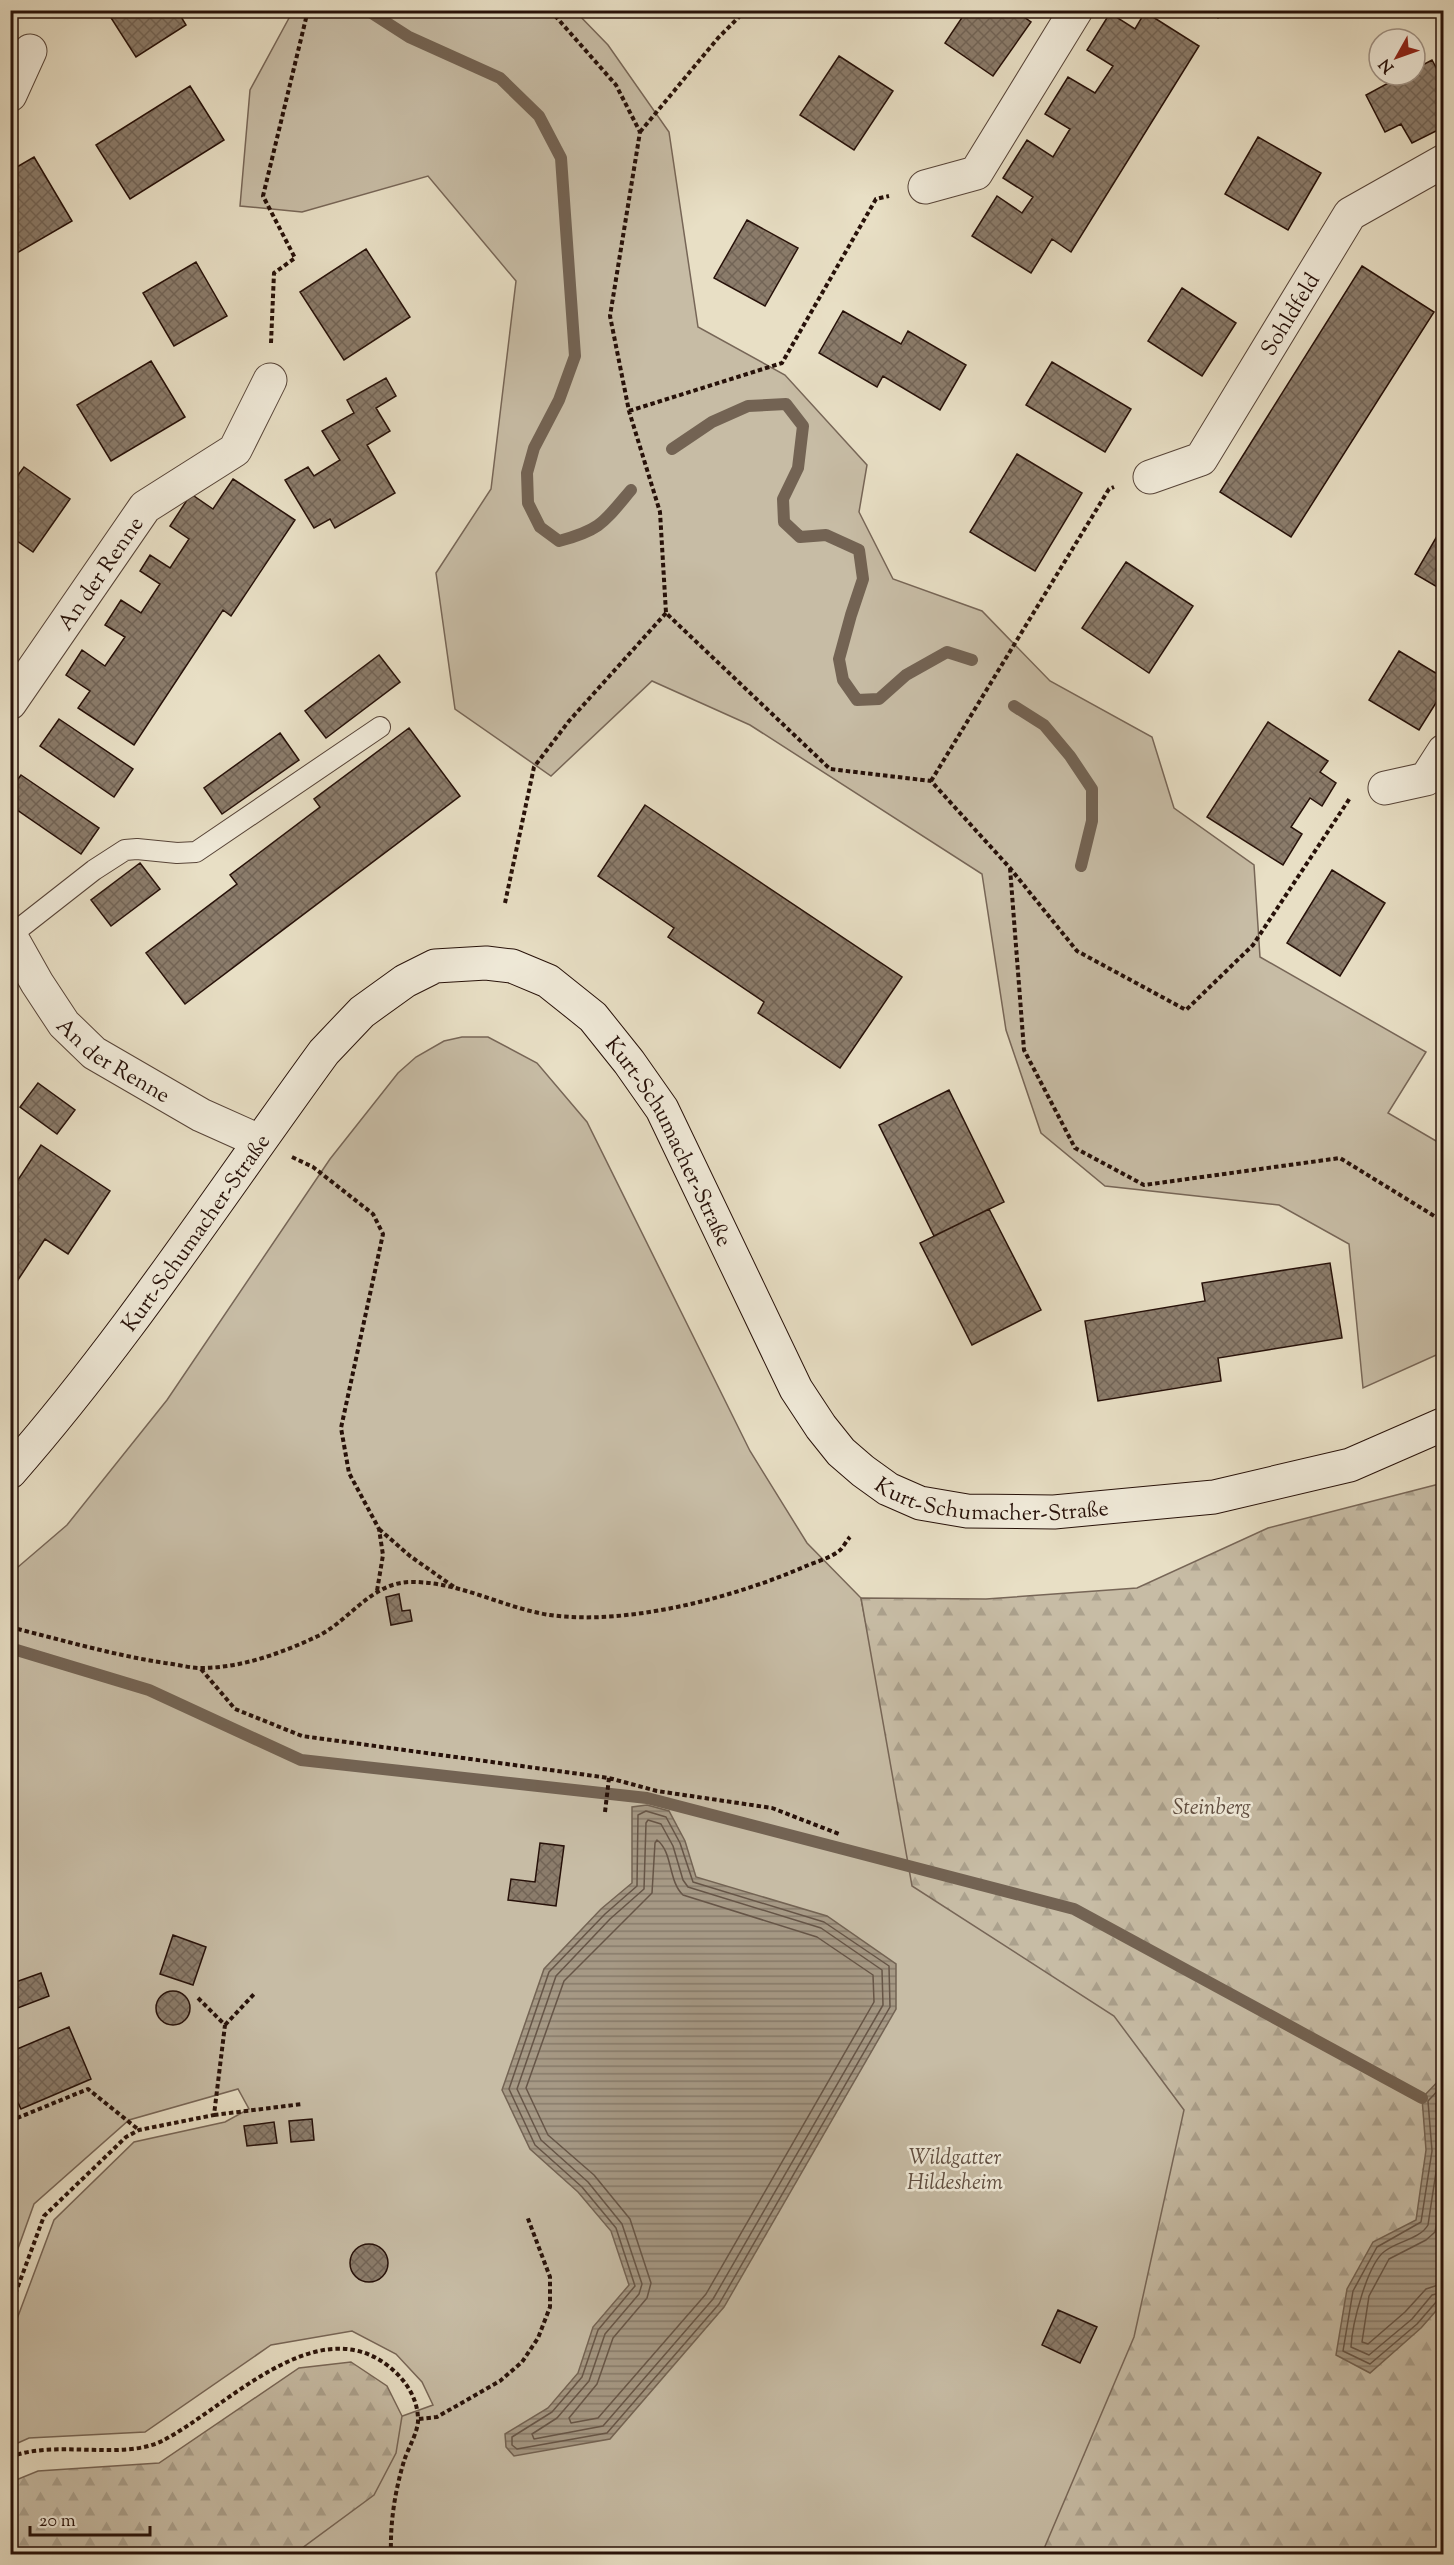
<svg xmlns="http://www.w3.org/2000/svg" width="1454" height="2565" font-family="'Sorts Mill Goudy',serif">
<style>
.green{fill:#c7bca5;stroke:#776657;stroke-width:1.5}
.forest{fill:url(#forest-firs);stroke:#776657;stroke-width:1.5}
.water{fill:url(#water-rules);stroke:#736353;stroke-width:1.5}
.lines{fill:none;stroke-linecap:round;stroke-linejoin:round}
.shore{stroke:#665547;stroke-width:1.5}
.stream{stroke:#736353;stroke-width:12}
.building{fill:url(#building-cross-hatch);stroke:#271109;stroke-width:1.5}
.lane-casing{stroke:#574438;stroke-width:22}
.street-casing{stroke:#574438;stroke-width:35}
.secondary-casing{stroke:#271109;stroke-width:35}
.path{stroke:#271109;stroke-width:4;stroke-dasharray:4.5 3;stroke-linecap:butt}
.lane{stroke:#f0ead9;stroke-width:20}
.street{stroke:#f0ead9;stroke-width:33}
.secondary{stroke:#f0ead9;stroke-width:33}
.labels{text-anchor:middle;stroke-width:5;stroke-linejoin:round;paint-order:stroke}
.street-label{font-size:22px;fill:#271109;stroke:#f0ead9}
.park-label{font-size:22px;font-style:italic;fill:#5f4d40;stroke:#f0ead9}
</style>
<defs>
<pattern id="forest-firs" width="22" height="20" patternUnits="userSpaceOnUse" patternTransform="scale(1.5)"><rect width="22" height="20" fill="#c7bca5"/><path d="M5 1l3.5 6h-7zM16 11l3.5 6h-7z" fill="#aba18d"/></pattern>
<pattern id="water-rules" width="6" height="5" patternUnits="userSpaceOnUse" patternTransform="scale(1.5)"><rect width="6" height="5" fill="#a69985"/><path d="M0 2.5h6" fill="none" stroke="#877b6b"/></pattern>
<pattern id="building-cross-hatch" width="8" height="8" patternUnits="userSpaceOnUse" patternTransform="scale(1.5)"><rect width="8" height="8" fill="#8b7c6b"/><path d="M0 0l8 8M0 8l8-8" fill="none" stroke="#726456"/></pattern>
</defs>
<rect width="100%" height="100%" fill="#e8dfc5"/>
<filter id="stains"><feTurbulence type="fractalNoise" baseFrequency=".00333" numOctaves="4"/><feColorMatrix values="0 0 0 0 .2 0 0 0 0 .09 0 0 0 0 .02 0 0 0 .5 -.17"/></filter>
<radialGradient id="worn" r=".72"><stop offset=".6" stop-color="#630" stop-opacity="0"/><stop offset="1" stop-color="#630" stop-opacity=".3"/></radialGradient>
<path class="green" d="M 286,11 L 575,11 L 608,45 L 669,132 L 698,327 L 785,375 L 867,465 L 859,512 L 893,579 L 982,611 L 1050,681 L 1152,737 L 1174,808 L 1254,865 L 1260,957 L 1426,1052 L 1388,1113 L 1443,1145 L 1443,1352 L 1363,1388 L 1349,1244 L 1279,1205 L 1105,1186 L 1041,1133 L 1006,1030 L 982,874 L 750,725 L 652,681 L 551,776 L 455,709 L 436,573 L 491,489 L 516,281 L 428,176 L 302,212 L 240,206 L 250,90 L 289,18 Z
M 462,1037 L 488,1037 L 537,1063 L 587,1122 L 750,1451 L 807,1543 L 861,1598 L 869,1639 L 989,1774 L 1443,2554 L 11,2554 L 159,2470 L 397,2418 L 433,2405 L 422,2382 L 396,2354 L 352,2331 L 271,2345 L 145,2432 L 29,2438 L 11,2446 L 11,2335 L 54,2220 L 134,2142 L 225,2122 L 249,2109 L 238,2089 L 129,2120 L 34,2204 L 11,2268 L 11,1573 L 67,1525 L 167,1400 L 330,1159 L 398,1073 L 416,1057 L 444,1041 Z"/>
<path class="forest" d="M 1443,1483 L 1443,2554 L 948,2554 L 949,2551 L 1043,2551 L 1134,2337 L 1184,2110 L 1114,2016 L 912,1886 L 861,1598 L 986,1599 L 1137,1588 L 1268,1528 Z
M 351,2362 L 387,2386 L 402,2416 L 396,2453 L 374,2495 L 294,2554 L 11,2554 L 11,2482 L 38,2471 L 159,2463 L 299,2368 Z"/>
<path class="water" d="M 647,1805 L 669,1811 L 685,1841 L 696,1877 L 827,1916 L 896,1964 L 896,2009 L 724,2307 L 610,2439 L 514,2456 L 506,2447 L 505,2434 L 548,2408 L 578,2373 L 593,2327 L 629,2285 L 611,2231 L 578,2192 L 530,2149 L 502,2090 L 544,1969 L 601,1909 L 632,1883 L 632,1807 Z
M 1443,2076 L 1443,2303 L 1421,2328 L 1370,2373 L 1336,2355 L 1347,2289 L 1373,2242 L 1416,2220 L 1426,2150 L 1422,2098 Z"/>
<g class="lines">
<path class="shore" d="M 646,1811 L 666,1817 L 680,1843 L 693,1882 L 824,1922 L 889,1966 L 890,2007 L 719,2304 L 607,2433 L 517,2449 L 512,2445 L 512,2437 L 552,2412 L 582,2377 L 598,2330 L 635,2286 L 616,2228 L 582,2187 L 535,2145 L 509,2089 L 549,1972 L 605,1914 L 637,1886 L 638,1815 Z
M 648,1820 L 661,1824 L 673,1846 L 683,1880 L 688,1887 L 821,1928 L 882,1970 L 883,2005 L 713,2299 L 603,2426 L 534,2439 L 532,2434 L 557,2418 L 589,2381 L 605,2334 L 639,2294 L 642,2284 L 622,2224 L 588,2182 L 541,2140 L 517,2089 L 556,1976 L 610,1919 L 644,1889 L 646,1823 Z
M 657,1840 C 673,1852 668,1881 683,1895 L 817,1937 L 873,1975 L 874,2002 L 706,2294 L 598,2418 L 571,2423 L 569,2418 L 597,2384 L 613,2338 L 647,2298 L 651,2283 L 630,2219 L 594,2175 L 548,2135 L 526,2088 L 564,1981 L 652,1893 L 655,1843 Z
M 1444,2084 L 1428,2101 L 1432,2151 L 1421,2222 L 1377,2247 L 1353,2291 L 1343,2351 L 1370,2364 L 1417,2324 L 1437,2301 L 1444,2299
M 1444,2095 L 1436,2104 L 1439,2152 L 1428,2225 C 1420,2239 1398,2241 1385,2251 C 1367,2264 1352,2325 1351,2347 L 1369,2355 L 1412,2319 L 1432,2295 L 1444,2292
M 1444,2185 L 1435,2232 L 1426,2240 L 1389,2259 L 1369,2296 L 1362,2342 L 1368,2344 L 1405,2312 L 1426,2289 L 1444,2283"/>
<path class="stream" d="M 367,10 L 409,37 L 500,78 L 539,116 L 561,158 L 575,356 L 559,400 L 534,448 L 527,473 L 528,503 L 540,527 L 559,541 C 601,530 604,522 631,490
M 672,449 L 712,422 L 748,406 L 786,404 L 803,426 L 798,468 L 783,499 L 784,522 L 800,537 L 826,535 L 859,550 L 863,579 L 851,615 L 839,659 L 843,680 L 857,700 L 879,699 L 906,675 L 947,652 L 972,660
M 1014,706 L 1044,725 L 1070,756 L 1092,789 L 1092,821 L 1081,866
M 10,1648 L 149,1690 L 301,1760 L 647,1798 L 1074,1909 L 1422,2098"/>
</g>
<path class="building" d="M 106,10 L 177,10 L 186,25 L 136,57 Z
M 967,10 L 1014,10 L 1031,22 L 993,76 L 945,43 Z
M 1214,10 L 1231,10 L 1218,18 Z
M 1145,12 L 1199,46 L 1071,252 L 1052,239 L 1031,273 L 972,236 L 997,196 L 1022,213 L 1033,197 L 1003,178 L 1027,140 L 1053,157 L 1070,129 L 1045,114 L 1068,77 L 1095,93 L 1113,66 L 1087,50 L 1110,13 L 1135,29 Z
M 839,56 L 893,91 L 854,150 L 800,115 Z
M 1432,60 L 1444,82 L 1444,127 L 1412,143 L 1401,124 L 1385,132 L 1366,95 L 1403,75 L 1415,75 L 1415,69 Z
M 190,86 L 224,140 L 130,199 L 96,145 Z
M 1258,137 L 1321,173 L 1288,230 L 1225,194 Z
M 34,157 L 72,221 L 10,257 L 10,171 Z
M 747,220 L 798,248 L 765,306 L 714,278 Z
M 366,249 L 410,317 L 344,360 L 300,292 Z
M 196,262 L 227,316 L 174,346 L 143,293 Z
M 1362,266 L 1434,312 L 1291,537 L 1220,492 Z
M 1182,288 L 1236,323 L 1202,376 L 1148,341 Z
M 843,311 L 901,344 L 908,331 L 966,365 L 940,410 L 883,376 L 877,387 L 819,353 Z
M 151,361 L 185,417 L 111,461 L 77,405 Z
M 1052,362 L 1131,409 L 1105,452 L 1026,405 Z
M 386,378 L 396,396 L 376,408 L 390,431 L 367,445 L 395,493 L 335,528 L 330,519 L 314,528 L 285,480 L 308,467 L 314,476 L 340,460 L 322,431 L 354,413 L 347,400 Z
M 1017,454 L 1082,493 L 1035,571 L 970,532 Z
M 24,467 L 70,499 L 33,552 L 10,536 L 10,486 Z
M 233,479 L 295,520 L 231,616 L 223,610 L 134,745 L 78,708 L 90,691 L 66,675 L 82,650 L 105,666 L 125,637 L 105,625 L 121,600 L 141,613 L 160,584 L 140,571 L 150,555 L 170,568 L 189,539 L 170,526 L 191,494 L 213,509 Z
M 1444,524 L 1444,591 L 1415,574 Z
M 1126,562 L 1193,606 L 1149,673 L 1082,628 Z
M 1399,651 L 1444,678 L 1444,690 L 1419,730 L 1369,700 Z
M 379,655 L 400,682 L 326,738 L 305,711 Z
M 59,719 L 133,769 L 114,797 L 40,746 Z
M 1268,722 L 1328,761 L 1320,772 L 1336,783 L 1322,806 L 1310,798 L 1291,827 L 1302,834 L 1283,865 L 1207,817 Z
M 409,728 L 460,796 L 185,1004 L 146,953 L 237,884 L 230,875 L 320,807 L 314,799 Z
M 280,733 L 299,760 L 222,814 L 204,788 Z
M 21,775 L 99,828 L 81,854 L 10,805 L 10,790 Z
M 645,805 L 902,977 L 840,1068 L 758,1013 L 764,1002 L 668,937 L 674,928 L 598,876 Z
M 140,863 L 160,889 L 111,926 L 91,900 Z
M 1332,870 L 1385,903 L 1340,976 L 1287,943 Z
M 38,1083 L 75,1110 L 57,1134 L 20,1107 Z
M 949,1090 L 1004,1202 L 934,1236 L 879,1125 Z
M 41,1145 L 110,1191 L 68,1254 L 45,1239 L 10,1292 L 10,1192 Z
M 989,1209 L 1041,1310 L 972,1345 L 920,1243 Z
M 1330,1263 L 1342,1338 L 1218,1358 L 1221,1381 L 1098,1401 L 1085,1321 L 1205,1301 L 1202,1283 Z
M 399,1594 L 402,1611 L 410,1610 L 412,1621 L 391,1625 L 386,1597 Z
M 540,1843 L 564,1846 L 556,1906 L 508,1900 L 511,1879 L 535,1882 Z
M 173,1935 L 206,1947 L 193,1985 L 160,1974 Z
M 41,1973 L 49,1996 L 10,2011 L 10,1984 Z
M156 2008a17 17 0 1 1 34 0a17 17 0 1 1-34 0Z
M 69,2027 L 91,2079 L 21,2109 L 10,2086 L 10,2052 Z
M 312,2119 L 314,2140 L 291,2142 L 289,2121 Z
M 274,2122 L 277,2143 L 247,2146 L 244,2126 Z
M350 2263a19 19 0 1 1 38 0a19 19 0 1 1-38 0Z
M 1058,2310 L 1097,2327 L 1080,2363 L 1042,2345 Z"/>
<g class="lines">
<g class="lane-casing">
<path id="lane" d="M 11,935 L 94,870 L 125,850 L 137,849 L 177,853 L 196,852 L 380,727"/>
</g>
<g class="street-casing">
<g id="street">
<path d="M 10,95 L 30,51"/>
<path d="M 925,187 L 976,173 L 1076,10"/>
<path id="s1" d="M 1150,477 L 1201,459 L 1350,214 L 1444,161"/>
<path id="s2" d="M 10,703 L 145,507 L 235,450 L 270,380"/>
<path d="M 1385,788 L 1426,779 L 1444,751"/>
<path id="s3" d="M 10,935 L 37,983 L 64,1024 L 94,1053 L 201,1115 L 259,1141"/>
</g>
</g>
<g class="secondary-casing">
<g id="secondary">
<path id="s4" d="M 10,1472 C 125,1341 221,1193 324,1052 L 362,1012 L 405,981 L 435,966 L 486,963 L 512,966 L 548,981 L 593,1017 L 629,1062 L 662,1109 L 796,1389 L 821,1427 L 841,1452 L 863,1471 L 888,1489 L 920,1503 L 967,1511 L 1054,1512 L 1214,1497 L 1350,1465 L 1444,1424"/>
</g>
</g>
<path class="path" d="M 550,10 L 616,85 L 640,132 L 610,316 L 629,411 L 660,512 L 666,613 L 830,769 L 931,781 L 1010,868 L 1077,951 L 1186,1010 L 1253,945 L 1350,798
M 640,132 L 718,38 L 746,10
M 271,343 L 274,273 L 295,258 L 263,196 L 308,10
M 629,411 L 782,363 L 876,199 L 889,196
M 931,781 L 1109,489 L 1114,487
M 1439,811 L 1444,821
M 1010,868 L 1024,1050 L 1075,1148 L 1144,1185 L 1340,1158 L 1444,1222
M 505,903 L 534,767 L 569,721 L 666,613
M 292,1157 L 313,1167 L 373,1214 L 383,1234 L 341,1428 L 349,1473 L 379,1529 L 383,1555 L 377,1591
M 379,1529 L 410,1556 L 454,1587
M 10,1627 C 62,1640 113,1655 165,1663 C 176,1664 189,1668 201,1668 C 241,1668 282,1653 318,1636 C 350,1620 371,1583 410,1582 C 459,1581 503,1608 550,1615 C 627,1626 736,1597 806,1566 C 816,1562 830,1558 839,1551 C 843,1548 846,1541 850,1537
M 201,1669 L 235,1709 L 302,1736 L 609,1778 L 657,1791 L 772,1808 L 839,1834
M 605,1812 L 609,1778
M 225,2025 L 255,1993
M 214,2115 L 302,2104
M 10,2121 L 88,2089 L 139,2130
M 10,2308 L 44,2216 L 126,2137 L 139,2130 L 214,2115 L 225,2025 L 197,1997
M 419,2419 L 437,2417 L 500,2381 L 522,2362 L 538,2338 L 550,2307 L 550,2277 L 527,2216
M 10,2457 C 57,2439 121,2461 162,2441 C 225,2409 314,2310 387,2365 C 404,2378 417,2396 418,2418 C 419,2431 408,2448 404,2461 C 395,2491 390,2522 391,2554"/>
<use href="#lane" class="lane"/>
<use href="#street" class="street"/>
<use href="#secondary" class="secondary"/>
</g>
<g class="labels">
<g class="street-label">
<text dy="8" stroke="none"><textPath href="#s1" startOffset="224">Sohldfeld</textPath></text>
<text dy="8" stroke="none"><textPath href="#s2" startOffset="158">An der Renne</textPath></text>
<text dy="8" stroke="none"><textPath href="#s3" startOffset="166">An der Renne</textPath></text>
<text dy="8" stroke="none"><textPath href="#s4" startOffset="987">Kurt-Schumacher-Straße</textPath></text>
<text dy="8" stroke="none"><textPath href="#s4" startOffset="303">Kurt-Schumacher-Straße</textPath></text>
<text dy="8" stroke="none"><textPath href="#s4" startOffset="1509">Kurt-Schumacher-Straße</textPath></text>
</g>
<g class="park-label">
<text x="1212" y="1814">Steinberg</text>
<text x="955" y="2164">Wildgatter<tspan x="955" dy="25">Hildesheim</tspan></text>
</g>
</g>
<rect width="1454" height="2565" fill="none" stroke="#e8dfc5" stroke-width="36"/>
<rect x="12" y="12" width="1430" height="2541" fill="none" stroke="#271109" stroke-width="3"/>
<rect x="18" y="18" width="1418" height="2529" fill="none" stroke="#271109" stroke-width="1.5"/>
<g transform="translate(1397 57) rotate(230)"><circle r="28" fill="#f0ead9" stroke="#a09386" stroke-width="1.5"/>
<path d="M0-4.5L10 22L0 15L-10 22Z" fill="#8f2418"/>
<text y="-9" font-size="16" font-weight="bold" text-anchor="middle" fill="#271109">N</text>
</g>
<path d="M30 2526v9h120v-9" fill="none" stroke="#271109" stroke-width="3"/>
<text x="39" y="2526" font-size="18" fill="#271109" stroke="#f0ead9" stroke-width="4.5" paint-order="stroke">20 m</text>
<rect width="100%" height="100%" filter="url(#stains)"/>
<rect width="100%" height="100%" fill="url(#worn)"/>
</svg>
